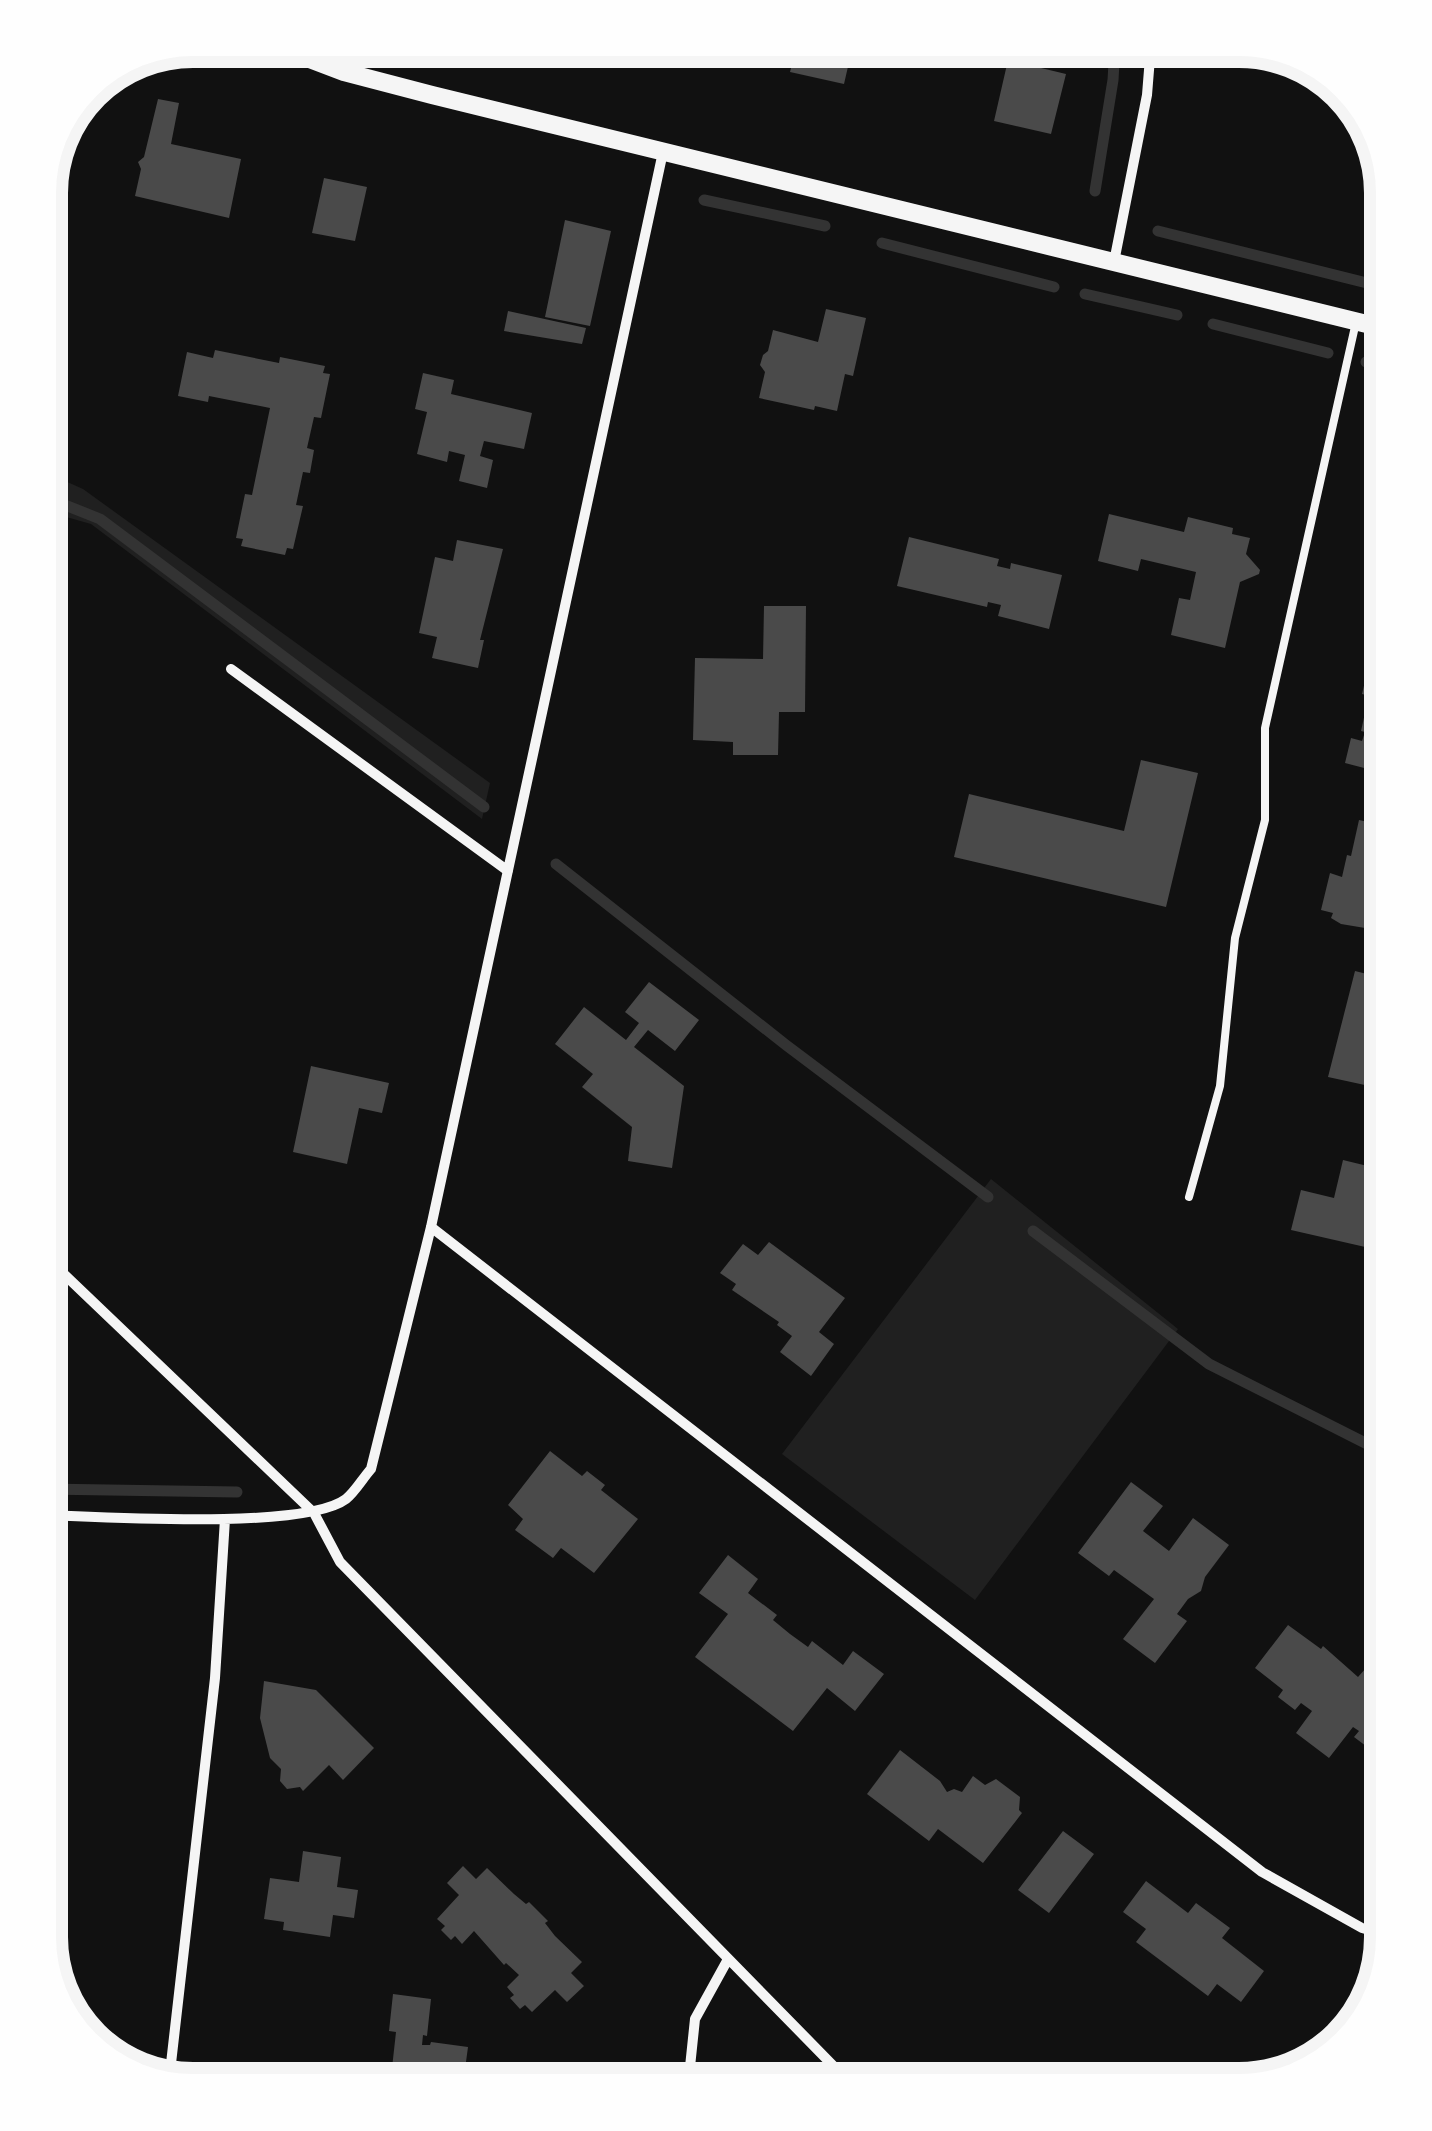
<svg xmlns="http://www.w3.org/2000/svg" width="1432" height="2131" font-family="Arial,sans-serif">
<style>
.green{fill:#202020}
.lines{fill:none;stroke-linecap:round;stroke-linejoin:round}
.stream{stroke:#333;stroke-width:11}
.building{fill:#4a4a4a}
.service{stroke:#f5f5f5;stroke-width:8}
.minor{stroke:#f5f5f5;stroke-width:10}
.tertiary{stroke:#f5f5f5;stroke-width:18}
.rim{fill:none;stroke:#f5f5f5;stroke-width:12}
</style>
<rect width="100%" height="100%" fill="#111"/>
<path class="green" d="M 45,472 L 83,489 L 490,783 L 482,819 L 91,524 L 45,511 Z
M 991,1179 L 1178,1329 L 975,1600 L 782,1454 Z"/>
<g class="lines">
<path class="stream" d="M 1095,191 L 1113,80 L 1115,45
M 704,200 L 825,226
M 1158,231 L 1387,288
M 882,243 L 1054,287
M 1085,294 L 1177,315
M 1213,324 L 1328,353
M 1366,362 L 1387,367
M 45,497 L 100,519 L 484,807
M 556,864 L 786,1045 L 988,1197
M 1033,1231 L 1209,1364 L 1387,1454
M 45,1489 L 237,1492"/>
</g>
<path class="building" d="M 797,45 L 853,45 L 844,84 L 790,72 Z
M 1008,60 L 1066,74 L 1051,134 L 994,121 Z
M 95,86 L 80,132 L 70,129 L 89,88 Z
M 158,99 L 179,103 L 171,144 L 241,159 L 229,218 L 135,196 L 141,169 L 138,162 L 144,157 Z
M 324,178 L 367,187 L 355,241 L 312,233 Z
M 565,220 L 611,231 L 590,326 L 545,317 Z
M 826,309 L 866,318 L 853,376 L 845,374 L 837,411 L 815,406 L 814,410 L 759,398 L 765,372 L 760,365 L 763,355 L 768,351 L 773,330 L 818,342 Z
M 508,311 L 586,328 L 582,344 L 504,331 Z
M 215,350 L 279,363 L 280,357 L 325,366 L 323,373 L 330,374 L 321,418 L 314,417 L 307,448 L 314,450 L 310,473 L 303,472 L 296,505 L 303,506 L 293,549 L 287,548 L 285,555 L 241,546 L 243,539 L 236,538 L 245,494 L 252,495 L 270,408 L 209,396 L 208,402 L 178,396 L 187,352 L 213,358 Z
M 423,373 L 454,380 L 451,394 L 532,413 L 524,449 L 484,441 L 480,456 L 493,460 L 487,488 L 459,481 L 465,455 L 449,451 L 447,462 L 417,454 L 427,412 L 415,409 Z
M 1109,514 L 1184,532 L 1188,517 L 1233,528 L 1232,534 L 1250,538 L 1246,554 L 1260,570 L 1259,574 L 1240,582 L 1225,648 L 1171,635 L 1179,598 L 1190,600 L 1196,572 L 1141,559 L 1138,571 L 1098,561 Z
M 909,537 L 999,559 L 997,566 L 1010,569 L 1011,563 L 1062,575 L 1049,629 L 998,616 L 1001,605 L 988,602 L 987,607 L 897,586 Z
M 457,540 L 503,549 L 480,640 L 484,640 L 478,668 L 432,658 L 437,637 L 419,633 L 435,557 L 453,561 Z
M 764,606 L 806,606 L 805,712 L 779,712 L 778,755 L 733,755 L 733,742 L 693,740 L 695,658 L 763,659 Z
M 1368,669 L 1387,673 L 1387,774 L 1345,763 L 1351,738 L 1362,741 L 1365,732 L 1361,731 L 1367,704 L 1371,705 L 1373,697 L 1362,694 Z
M 1141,760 L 1198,773 L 1166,907 L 954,857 L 969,794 L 1124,831 Z
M 1359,820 L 1387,826 L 1387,915 L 1383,931 L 1341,924 L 1331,918 L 1333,913 L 1321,910 L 1330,873 L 1342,877 L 1347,855 L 1351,856 Z
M 1355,971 L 1387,979 L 1387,1065 L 1379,1067 L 1374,1087 L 1328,1077 Z
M 649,982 L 699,1020 L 675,1051 L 648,1030 L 634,1047 L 684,1086 L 672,1168 L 628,1161 L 632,1127 L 582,1087 L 593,1074 L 555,1044 L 584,1007 L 626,1040 L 639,1023 L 625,1012 Z
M 311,1066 L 389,1083 L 382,1113 L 359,1108 L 347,1164 L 293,1152 Z
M 1343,1160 L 1384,1170 L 1381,1180 L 1387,1181 L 1387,1252 L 1291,1230 L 1301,1190 L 1334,1198 Z
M 769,1242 L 845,1298 L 819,1332 L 834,1344 L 811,1376 L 780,1352 L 792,1336 L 777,1325 L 779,1322 L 732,1290 L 736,1284 L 720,1273 L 743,1244 L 758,1255 Z
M 550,1451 L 582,1476 L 587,1471 L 605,1485 L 601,1490 L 638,1519 L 594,1573 L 561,1548 L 553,1558 L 515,1530 L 523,1519 L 508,1505 Z
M 1131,1482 L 1163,1506 L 1143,1531 L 1169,1551 L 1193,1518 L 1229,1545 L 1205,1577 L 1201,1591 L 1188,1599 L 1177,1614 L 1187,1621 L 1155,1663 L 1123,1639 L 1154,1599 L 1114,1570 L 1109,1576 L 1078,1553 Z
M 728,1555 L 758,1579 L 748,1593 L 777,1615 L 773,1620 L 790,1634 L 808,1647 L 812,1641 L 843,1665 L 853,1651 L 884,1674 L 855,1711 L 827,1688 L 793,1731 L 695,1657 L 728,1614 L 699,1593 Z
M 1288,1625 L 1321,1649 L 1323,1646 L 1358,1677 L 1366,1668 L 1383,1680 L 1375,1690 L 1380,1694 L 1372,1703 L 1378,1708 L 1382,1702 L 1387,1706 L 1387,1762 L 1354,1737 L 1359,1731 L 1353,1727 L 1329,1758 L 1296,1733 L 1312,1711 L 1301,1703 L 1295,1710 L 1278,1697 L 1283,1690 L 1255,1668 Z
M 264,1681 L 316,1690 L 374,1748 L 343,1780 L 329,1765 L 303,1791 L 300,1787 L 287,1789 L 280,1781 L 281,1769 L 270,1758 L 260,1718 Z
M 900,1750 L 940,1781 L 947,1792 L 954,1789 L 962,1792 L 973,1776 L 985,1785 L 996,1779 L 1020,1797 L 1019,1810 L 1022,1813 L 983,1863 L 938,1829 L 929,1841 L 867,1794 Z
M 1063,1831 L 1094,1854 L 1049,1913 L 1018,1890 Z
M 303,1851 L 341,1857 L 337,1887 L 358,1890 L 354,1918 L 333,1915 L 330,1937 L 283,1930 L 284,1922 L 264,1919 L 270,1878 L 299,1882 Z
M 463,1866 L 476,1879 L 487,1868 L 514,1894 L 526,1904 L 529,1902 L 548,1921 L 545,1923 L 555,1936 L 582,1962 L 571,1973 L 584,1986 L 567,2002 L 555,1990 L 532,2012 L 525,2005 L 520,2009 L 510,1998 L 514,1995 L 507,1987 L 519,1975 L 506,1963 L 504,1965 L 474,1931 L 462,1944 L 455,1936 L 451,1940 L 441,1930 L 445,1926 L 437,1919 L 459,1895 L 447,1883 Z
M 1146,1881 L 1188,1913 L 1196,1903 L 1230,1928 L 1222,1938 L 1264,1971 L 1241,2002 L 1217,1984 L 1208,1996 L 1136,1942 L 1146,1929 L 1123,1912 Z
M 393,1994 L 431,1999 L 427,2036 L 423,2035 L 422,2045 L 430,2045 L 431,2042 L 468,2047 L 463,2084 L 426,2079 L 427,2072 L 392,2068 L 396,2032 L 389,2031 Z
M 1014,2062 L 1034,2082 L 1046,2071 L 1061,2086 L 989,2086 Z
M 245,2078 L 299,2083 L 299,2086 L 244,2086 Z"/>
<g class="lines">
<path class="service" d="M 1189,1197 L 1220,1086 L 1235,938 L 1265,820 L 1265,728 L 1356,322"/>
<path class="minor" d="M 1114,262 L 1147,95 L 1151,45
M 231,669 L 508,871
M 431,1227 L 1262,1872 L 1362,1928 L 1387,1935
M 45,1256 L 314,1513 L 340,1562 L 853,2086
M 45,1515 C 104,1517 305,1530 346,1499 C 355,1492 363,1478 371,1469 L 431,1227 L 663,152
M 169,2081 L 215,1678 L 225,1519
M 688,2086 L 695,2019 L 727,1961"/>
<path class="tertiary" d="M 273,45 L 344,72 L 432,95 L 1387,329"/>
</g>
<path d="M0 0H1432V2131H0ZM193 62H1239A131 131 0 0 1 1370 193V1937A131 131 0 0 1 1239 2068H193A131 131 0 0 1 62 1937V193A131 131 0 0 1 193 62Z" fill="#fefefe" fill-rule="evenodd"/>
<path class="rim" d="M193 62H1239A131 131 0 0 1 1370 193V1937A131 131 0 0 1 1239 2068H193A131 131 0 0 1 62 1937V193A131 131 0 0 1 193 62Z"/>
</svg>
